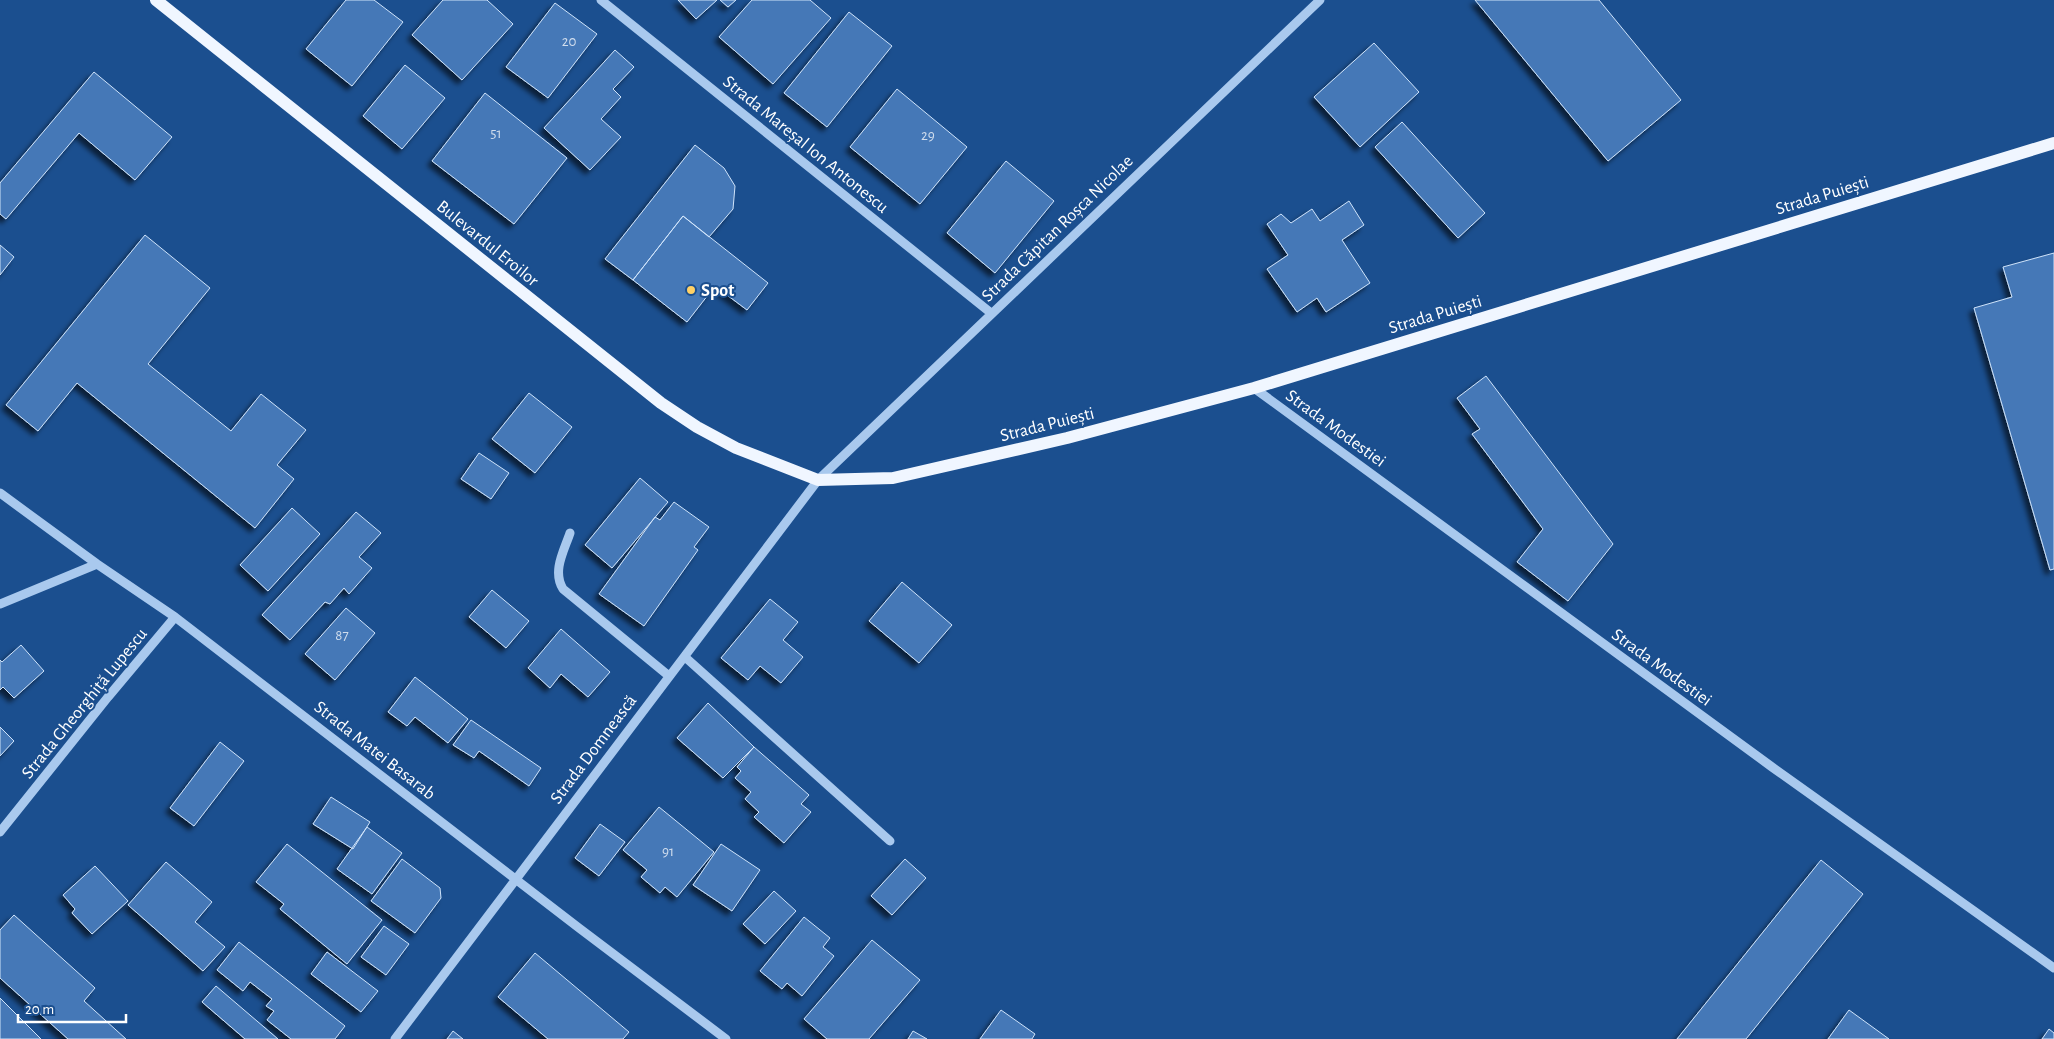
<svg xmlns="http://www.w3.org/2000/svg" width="2054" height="1039" font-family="'Alegreya Sans',sans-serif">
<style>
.building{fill:#4478b7;stroke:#cfe3fa;filter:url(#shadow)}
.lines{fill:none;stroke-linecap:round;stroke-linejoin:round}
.minor{stroke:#a9c9ee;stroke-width:9}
.major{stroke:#f0f6ff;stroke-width:12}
.poi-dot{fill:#ffd166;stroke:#1b4f8f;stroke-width:2}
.labels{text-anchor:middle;stroke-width:4;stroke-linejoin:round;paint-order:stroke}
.number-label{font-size:15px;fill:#d0dded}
.street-label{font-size:18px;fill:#fff;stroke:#1b4f8f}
.poi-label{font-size:18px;font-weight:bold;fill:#fff;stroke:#1b4f8f;text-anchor:start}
</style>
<defs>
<filter id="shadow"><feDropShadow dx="-4.5" dy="4.5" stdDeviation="2.5" flood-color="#0009"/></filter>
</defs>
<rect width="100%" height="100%" fill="#1b4f8f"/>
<path class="building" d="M 346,0 L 374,0 L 403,22 L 352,86 L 306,49 Z
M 443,0 L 487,0 L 513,24 L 462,80 L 412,35 Z
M 678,0 L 717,0 L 696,19 Z
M 720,0 L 736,0 L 728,7 Z
M 752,0 L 810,0 L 831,18 L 773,84 L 719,37 Z
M 1475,0 L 1599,0 L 1681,100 L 1608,161 Z
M 555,3 L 597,34 L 548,98 L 506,67 Z
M 849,12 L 892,46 L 827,127 L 784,93 Z
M 1374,43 L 1419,92 L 1360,147 L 1314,97 Z
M 615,50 L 634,67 L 613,89 L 621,97 L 601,119 L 621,137 L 590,170 L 544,128 Z
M 405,65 L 445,98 L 402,149 L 363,116 Z
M 94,72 L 172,137 L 135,180 L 79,133 L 6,219 L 0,214 L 0,183 Z
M 897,89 L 967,147 L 920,204 L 850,147 Z
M 485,93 L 567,158 L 514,224 L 432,161 Z
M 1402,122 L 1485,213 L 1458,238 L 1375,147 Z
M 695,145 L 724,168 L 735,186 L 733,209 L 709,237 L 683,216 L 633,280 L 605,259 Z
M 1006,161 L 1054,201 L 995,273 L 947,233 Z
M 1349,201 L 1364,225 L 1342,240 L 1370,283 L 1326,312 L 1317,298 L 1297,312 L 1267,269 L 1288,255 L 1267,224 L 1281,214 L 1291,223 L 1312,209 L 1320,221 Z
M 683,216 L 768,283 L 747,310 L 715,286 L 687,322 L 633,280 Z
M 145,235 L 210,288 L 148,364 L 231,431 L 261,394 L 306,430 L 277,465 L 294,479 L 255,528 L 77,383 L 38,431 L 6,405 Z
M 0,245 L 14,257 L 0,275 Z
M 2054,253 L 2054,569 L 2050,570 L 1974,308 L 2012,297 L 2003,267 Z
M 1486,376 L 1613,544 L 1568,601 L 1517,562 L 1543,529 L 1472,434 L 1480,429 L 1457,398 Z
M 529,393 L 572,427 L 535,473 L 492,439 Z
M 479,453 L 509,473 L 491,499 L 461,479 Z
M 640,478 L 668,502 L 612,568 L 585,545 Z
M 674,502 L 709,527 L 694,547 L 698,550 L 644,626 L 599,594 L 655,517 L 660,520 Z
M 292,508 L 320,534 L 268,591 L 240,565 Z
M 356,512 L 381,533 L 359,557 L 372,568 L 349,594 L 344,588 L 330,604 L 325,602 L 290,640 L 262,615 Z
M 902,582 L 952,625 L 919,663 L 869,621 Z
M 492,590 L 529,621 L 506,648 L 469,617 Z
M 770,599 L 798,622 L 783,640 L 803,657 L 781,683 L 760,666 L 748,680 L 721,658 Z
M 346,608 L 375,633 L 335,680 L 305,654 Z
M 561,629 L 610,672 L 588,697 L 561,674 L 550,688 L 528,668 Z
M 21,645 L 44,671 L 14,698 L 3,687 L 0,690 L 0,660 L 2,662 Z
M 415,677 L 468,719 L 448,743 L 415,717 L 407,726 L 388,712 Z
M 708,703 L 754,747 L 723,778 L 677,738 Z
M 471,720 L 541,768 L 529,786 L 479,751 L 474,758 L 453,745 Z
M 0,727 L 14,741 L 0,756 Z
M 220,742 L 244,761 L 194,826 L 170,808 Z
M 754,747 L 809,795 L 801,804 L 811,812 L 784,843 L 754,817 L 759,812 L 745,799 L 751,792 L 735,778 L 741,771 L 737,767 Z
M 331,797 L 370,822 L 353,849 L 313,824 Z
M 659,807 L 714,852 L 677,897 L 665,887 L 660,893 L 641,877 L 647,870 L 623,850 Z
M 600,824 L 625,842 L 599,876 L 575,858 Z
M 367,827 L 402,853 L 372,894 L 337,869 Z
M 287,844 L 382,920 L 347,964 L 280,909 L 284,904 L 256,882 Z
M 721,844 L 760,870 L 732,911 L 693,885 Z
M 402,859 L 440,888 L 441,898 L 415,933 L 371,901 Z
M 905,859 L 926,878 L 892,915 L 871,896 Z
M 1821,860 L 1863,894 L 1746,1039 L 1677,1039 Z
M 166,862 L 212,902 L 195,922 L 225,947 L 203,971 L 128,905 Z
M 95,866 L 128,901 L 92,934 L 72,913 L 75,909 L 63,895 Z
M 774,891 L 796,911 L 765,944 L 743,924 Z
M 14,915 L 95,988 L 84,1001 L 126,1039 L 68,1039 L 0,978 L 0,930 Z
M 804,917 L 830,938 L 823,947 L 834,956 L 802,996 L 787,983 L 782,989 L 760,971 Z
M 384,926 L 409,944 L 386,975 L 361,957 Z
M 872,940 L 920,980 L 869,1039 L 827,1039 L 804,1019 Z
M 239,942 L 345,1026 L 335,1039 L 291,1039 L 267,1020 L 274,1011 L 266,1006 L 272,999 L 250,982 L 243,991 L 217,970 Z
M 327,952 L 378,991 L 361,1012 L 311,974 Z
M 535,953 L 629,1032 L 623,1039 L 548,1039 L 498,997 Z
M 216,986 L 278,1039 L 245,1039 L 202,1002 Z
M 0,998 L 41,1039 L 0,1039 Z
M 1001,1010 L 1035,1034 L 1032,1039 L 980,1039 Z
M 1849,1010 L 1889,1039 L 1828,1039 Z
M 2049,1029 L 2054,1033 L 2054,1039 L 2042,1039 Z
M 453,1031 L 463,1039 L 447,1039 Z
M 913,1031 L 927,1039 L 908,1039 Z"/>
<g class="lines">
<path class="minor" d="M 601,0 L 991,313
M 1254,388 L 1772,767 L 2054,968
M 0,493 L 97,564 L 175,617 L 579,928 L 726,1039
M 570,533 C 564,551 552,571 563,589 L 669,676
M 0,604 L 97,564
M 685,657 L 890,841
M 0,832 L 108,697 L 175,617
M 395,1039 L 818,480 L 1320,0"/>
<path class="major" d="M 156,0 L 661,403 L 697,427 L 736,448 L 818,480 L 893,478 L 1067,438 L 1254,388 L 2054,143"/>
</g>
<circle class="poi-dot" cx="691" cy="290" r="5"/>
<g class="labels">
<g class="number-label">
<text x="569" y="46">20</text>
<text x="496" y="138">51</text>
<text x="928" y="140">29</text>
<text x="342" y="640">87</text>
<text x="668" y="856">91</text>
</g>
<g class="street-label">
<text transform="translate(806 144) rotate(39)" y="6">Strada Mareșal Ion Antonescu</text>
<text transform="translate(1822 195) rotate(-17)" y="6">Strada Puiești</text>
<text transform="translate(1057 228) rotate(-44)" y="6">Strada Căpitan Roșca Nicolae</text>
<text transform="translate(488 243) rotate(39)" y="6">Bulevardul Eroilor</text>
<text transform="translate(1435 314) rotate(-17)" y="6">Strada Puiești</text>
<text transform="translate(1047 424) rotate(-14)" y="6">Strada Puiești</text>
<text transform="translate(1336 428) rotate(36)" y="6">Strada Modestiei</text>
<text transform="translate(1662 667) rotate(36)" y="6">Strada Modestiei</text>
<text transform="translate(84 703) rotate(-51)" y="6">Strada Gheorghiță Lupescu</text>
<text transform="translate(593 749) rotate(-53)" y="6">Strada Domnească</text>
<text transform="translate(375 750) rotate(38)" y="6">Strada Matei Basarab</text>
</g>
<g class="poi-label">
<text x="701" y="296">Spot</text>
</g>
</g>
<path d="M18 1014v8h108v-8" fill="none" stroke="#ffffff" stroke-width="2.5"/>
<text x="25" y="1014" font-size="15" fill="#ffffff" stroke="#1b4f8f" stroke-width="4" paint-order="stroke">20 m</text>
</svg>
